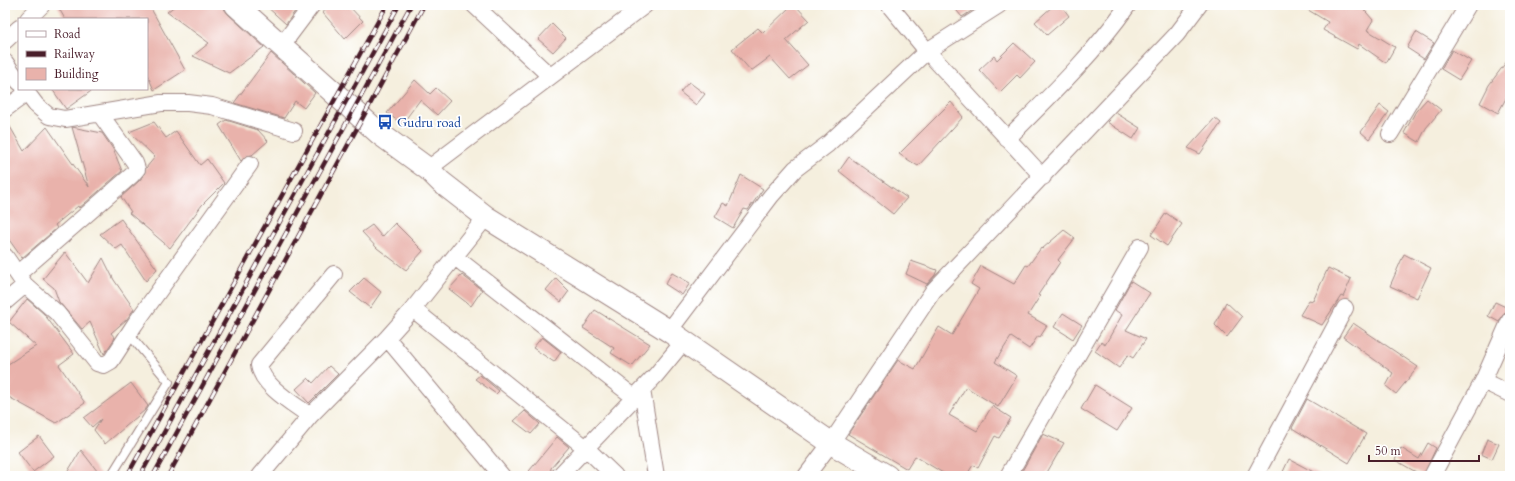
<svg xmlns="http://www.w3.org/2000/svg" width="1515" height="481" font-family="Cardo,serif">
<style>
.building{fill:#e9b2ab}
.lines{fill:none;stroke-linecap:round;stroke-linejoin:round}
.lane-casing{stroke:#a08784;stroke-width:10}
.street-casing{stroke:#a08784;stroke-width:18}
.secondary-casing{stroke:#a08784;stroke-width:24}
.lane{stroke:#fff;stroke-width:8}
.street{stroke:#fff;stroke-width:16}
.secondary{stroke:#fff;stroke-width:22}
.rail-casing{stroke:#4a1f2b;stroke-width:4.5}
.rail{stroke:#fff;stroke-width:3;stroke-dasharray:9;stroke-linecap:butt}
.labels{text-anchor:middle;stroke-width:3.5;stroke-linejoin:round;paint-order:stroke}
.transit-label{font-size:13px;fill:#164399;stroke:#fff;text-anchor:start}
</style>
<rect width="100%" height="100%" fill="#fff"/>
<filter id="ink" filterUnits="userSpaceOnUse"><feTurbulence type="fractalNoise" baseFrequency=".025" numOctaves="2"/><feDisplacementMap in="SourceGraphic" scale="8" xChannelSelector="R" yChannelSelector="G"/><feConvolveMatrix kernelMatrix="1 2 1 2 8 2 1 2 1" color-interpolation-filters="sRGB"/></filter>
<filter id="wash" filterUnits="userSpaceOnUse"><feTurbulence type="fractalNoise" baseFrequency=".012" numOctaves="4" result="noise"/><feDisplacementMap in="SourceGraphic" scale="16" xChannelSelector="R" yChannelSelector="G"/><feGaussianBlur stdDeviation="0.9" result="paint"/><feColorMatrix in="noise" values="0 0 0 0 0 0 0 0 0 0 0 0 0 0 0 0 0 1.4 0 .05"/><feComposite in="paint" operator="in"/></filter>
<g filter="url(#wash)">
<rect width="100%" height="100%" fill="#f5efde"/>
<g id="blocks">
<path class="building" d="M 57,5 L 149,5 L 185,70 L 154,90 L 147,74 L 147,19 L 65,19 Z
M 176,5 L 221,5 L 228,14 L 264,47 L 229,73 L 193,56 L 209,43 L 167,12 Z
M 265,5 L 297,5 L 298,7 L 286,24 Z
M 328,5 L 348,5 L 363,21 L 345,39 L 323,13 Z
M 792,5 L 795,5 L 809,20 L 786,40 L 808,65 L 790,79 L 770,57 L 751,71 L 732,49 L 758,28 L 763,33 Z
M 952,5 L 981,5 L 962,17 Z
M 1054,5 L 1061,5 L 1069,16 L 1047,35 L 1035,22 Z
M 1300,5 L 1360,5 L 1373,20 L 1367,30 L 1395,47 L 1386,63 L 1359,44 L 1357,49 L 1323,30 L 1328,22 Z
M 552,24 L 566,38 L 553,52 L 538,39 Z
M 1416,32 L 1434,43 L 1424,59 L 1407,48 Z
M 1014,43 L 1035,62 L 1020,78 L 1017,75 L 1000,92 L 979,70 L 994,56 L 997,60 Z
M 1452,50 L 1471,61 L 1459,80 L 1441,69 Z
M 271,53 L 315,93 L 304,108 L 295,101 L 284,118 L 234,103 Z
M 1510,57 L 1510,91 L 1498,113 L 1480,103 L 1489,85 Z
M 415,80 L 430,94 L 436,88 L 450,101 L 437,115 L 420,100 L 402,124 L 387,113 Z
M 689,82 L 705,94 L 696,105 L 680,92 Z
M 52,89 L 94,89 L 66,109 Z
M 1427,99 L 1441,110 L 1426,128 L 1419,142 L 1404,133 L 1416,111 Z
M 951,102 L 963,117 L 918,166 L 899,154 Z
M 1380,105 L 1389,112 L 1369,139 L 1361,132 Z
M 1116,113 L 1140,128 L 1133,139 L 1107,122 Z
M 5,118 L 24,151 L 47,127 L 89,187 L 72,127 L 102,133 L 113,149 L 122,171 L 84,204 L 79,208 L 78,206 L 55,225 L 57,228 L 22,258 L 5,234 Z
M 1215,118 L 1221,123 L 1200,154 L 1188,148 Z
M 226,120 L 258,130 L 268,141 L 252,155 L 246,156 L 241,161 L 219,125 Z
M 154,122 L 166,138 L 176,131 L 200,165 L 207,159 L 224,183 L 202,205 L 170,248 L 129,213 L 131,212 L 121,197 L 139,181 L 144,175 L 146,168 L 155,157 L 129,132 Z
M 849,157 L 907,198 L 893,214 L 839,171 Z
M 741,175 L 763,189 L 748,210 L 744,209 L 733,228 L 715,217 L 723,203 L 728,206 Z
M 1166,213 L 1182,224 L 1167,246 L 1151,235 Z
M 121,219 L 157,269 L 146,281 L 122,245 L 116,249 L 100,234 Z
M 395,223 L 423,251 L 406,270 L 377,248 L 362,232 L 372,225 L 382,237 Z
M 1064,230 L 1075,238 L 1058,260 L 1060,262 L 1038,295 L 1040,296 L 1028,315 L 1047,326 L 1040,337 L 1038,336 L 1029,349 L 1011,337 L 995,362 L 1017,376 L 998,407 L 966,387 L 949,415 L 977,431 L 992,406 L 1011,418 L 999,438 L 995,436 L 978,468 L 973,465 L 966,476 L 948,476 L 915,456 L 907,469 L 848,434 L 898,360 L 915,369 L 939,327 L 952,335 L 979,289 L 971,284 L 981,266 L 1014,284 L 1026,265 L 1028,266 L 1041,248 L 1042,249 Z
M 65,252 L 88,283 L 103,258 L 114,280 L 134,309 L 127,319 L 111,333 L 115,338 L 104,354 L 90,322 L 82,329 L 59,302 L 54,288 L 43,279 Z
M 1404,254 L 1431,268 L 1417,298 L 1390,286 Z
M 911,261 L 937,270 L 935,275 L 927,284 L 906,274 Z
M 1328,268 L 1351,279 L 1343,297 L 1341,296 L 1322,325 L 1300,315 L 1309,300 L 1313,301 Z
M 672,273 L 690,283 L 682,295 L 665,284 Z
M 462,275 L 482,290 L 471,306 L 449,289 Z
M 364,278 L 381,292 L 370,308 L 350,292 Z
M 556,278 L 569,291 L 561,302 L 546,290 Z
M 1131,281 L 1150,293 L 1126,330 L 1146,339 L 1133,358 L 1128,355 L 1119,368 L 1095,351 L 1101,342 L 1105,345 L 1122,315 L 1115,310 Z
M 27,299 L 44,314 L 74,354 L 59,365 L 85,403 L 56,423 L 5,395 L 5,366 L 36,346 L 9,322 Z
M 1226,302 L 1242,317 L 1227,337 L 1215,325 Z
M 1495,302 L 1510,309 L 1504,313 L 1499,322 L 1488,316 Z
M 595,310 L 650,344 L 632,366 L 611,353 L 614,348 L 583,328 Z
M 1063,313 L 1082,325 L 1073,339 L 1054,327 Z
M 1353,323 L 1418,367 L 1396,394 L 1386,386 L 1393,373 L 1343,337 Z
M 542,337 L 561,352 L 554,362 L 533,348 Z
M 329,366 L 338,374 L 309,403 L 296,389 L 308,378 L 313,383 Z
M 480,375 L 499,391 L 496,394 L 475,379 Z
M 131,383 L 148,406 L 145,410 L 105,444 L 94,430 L 101,419 L 92,427 L 84,418 Z
M 1095,385 L 1132,408 L 1117,431 L 1081,409 Z
M 1307,399 L 1366,434 L 1349,463 L 1292,428 Z
M 525,411 L 540,424 L 531,434 L 514,421 Z
M 1043,434 L 1064,443 L 1045,476 L 1031,476 L 1022,471 Z
M 39,436 L 54,456 L 33,472 L 18,452 Z
M 557,437 L 569,447 L 551,468 L 550,476 L 525,476 Z
M 1487,439 L 1499,444 L 1492,459 L 1481,454 Z
M 1428,443 L 1436,448 L 1423,476 L 1395,460 L 1401,448 L 1419,459 Z
M 81,450 L 101,476 L 65,476 Z
M 1289,459 L 1321,476 L 1281,476 Z"/>
</g>
</g>
<g filter="url(#ink)">
<use href="#blocks" fill-opacity="0" stroke="#a08784" stroke-width="1"/>
<g class="lines">
<g class="lane-casing">
<path id="lane" d="M 111,476 L 169,382 L 129,334"/>
</g>
<g class="street-casing">
<path id="street" d="M 474,5 L 550,76
M 889,5 L 927,51 L 1043,177
M 28,19 L 42,5
M 5,41 L 19,28
M 282,45 L 312,5
M 5,62 L 19,82
M 24,89 L 36,105 L 49,116 L 65,119 L 161,103 L 188,103 L 212,106 L 294,131
M 5,109 L 27,93
M 1390,134 L 1468,5
M 1007,139 C 1051,95 1092,56 1128,5
M 428,169 L 645,5
M 5,256 L 25,285 L 57,313 L 97,363 L 104,365 L 111,361 L 135,324 L 250,164
M 455,257 L 634,397
M 18,274 L 132,175 L 137,169 L 135,163 L 100,114
M 5,302 L 25,285
M 413,309 L 586,448 L 615,476
M 669,331 L 771,196 L 795,169 L 828,144 L 927,51 L 999,5
M 387,338 L 502,476
M 1483,381 L 1510,394
M 642,390 L 656,476
M 310,416 C 294,404 262,386 259,365 L 334,274
M 260,476 L 310,416 L 387,338 L 413,309 L 486,217
M 559,476 L 656,375 L 684,341
M 806,476 L 831,443 L 933,291 L 1177,34 L 1199,5
M 1008,476 L 1140,247
M 1255,476 L 1345,308
M 1432,476 L 1483,381 L 1510,320"/>
</g>
<g class="secondary-casing">
<path id="secondary" d="M 236,5 L 380,134 L 428,169 L 441,182 L 486,217 L 669,331 L 831,443 L 887,476"/>
</g>
<use href="#lane" class="lane"/>
<use href="#street" class="street"/>
<use href="#secondary" class="secondary"/>
<g class="rail-casing">
<path id="rail" d="M 127,476 L 387,5
M 140,476 L 399,5
M 153,476 L 411,5
M 168,476 L 424,5"/>
</g>
<use href="#rail" class="rail"/>
</g>
</g>
<defs>
<g id="bus-bare" transform="scale(1.2)"><path d="M-5-6H5V4H4V6H2V4H-2V6H-4V4H-5ZM-3.5-4V0h7V-4ZM-3.5 1.2v1.5H-2V1.2ZM2 1.2v1.5H3.5V1.2Z" fill="#1a4fb4" stroke="#fff" stroke-width="2.5" paint-order="stroke"/></g>
</defs>
<g fill-rule="evenodd">
<use href="#bus-bare" x="385" y="122"/>
</g>
<g class="labels">
<g class="transit-label">
<text x="397" y="127">Gudru road</text>
</g>
</g>
<rect width="1515" height="481" fill="none" stroke="#fff" stroke-width="20"/>
<rect x="18" y="18" width="130" height="72" fill="#ffffff" stroke="#b7a5aa"/>
<rect x="26" y="31" width="20" height="6" fill="#ffffff" stroke="#b7a5aa"/>
<text x="54" y="38" font-size="12" fill="#4a1f2b">Road</text>
<rect x="26" y="51" width="20" height="6" fill="#4a1f2b" stroke="#b7a5aa"/>
<text x="54" y="58" font-size="12" fill="#4a1f2b">Railway</text>
<rect x="26" y="68" width="20" height="12" fill="#e9b2ab" stroke="#b7a5aa"/>
<text x="54" y="78" font-size="12" fill="#4a1f2b">Building</text>
<path d="M1369 455v6h110v-6" fill="none" stroke="#4a1f2b" stroke-width="2"/>
<text x="1375" y="455" font-size="12" fill="#4a1f2b" stroke="#ffffff" stroke-width="3" paint-order="stroke">50 m</text>
</svg>
